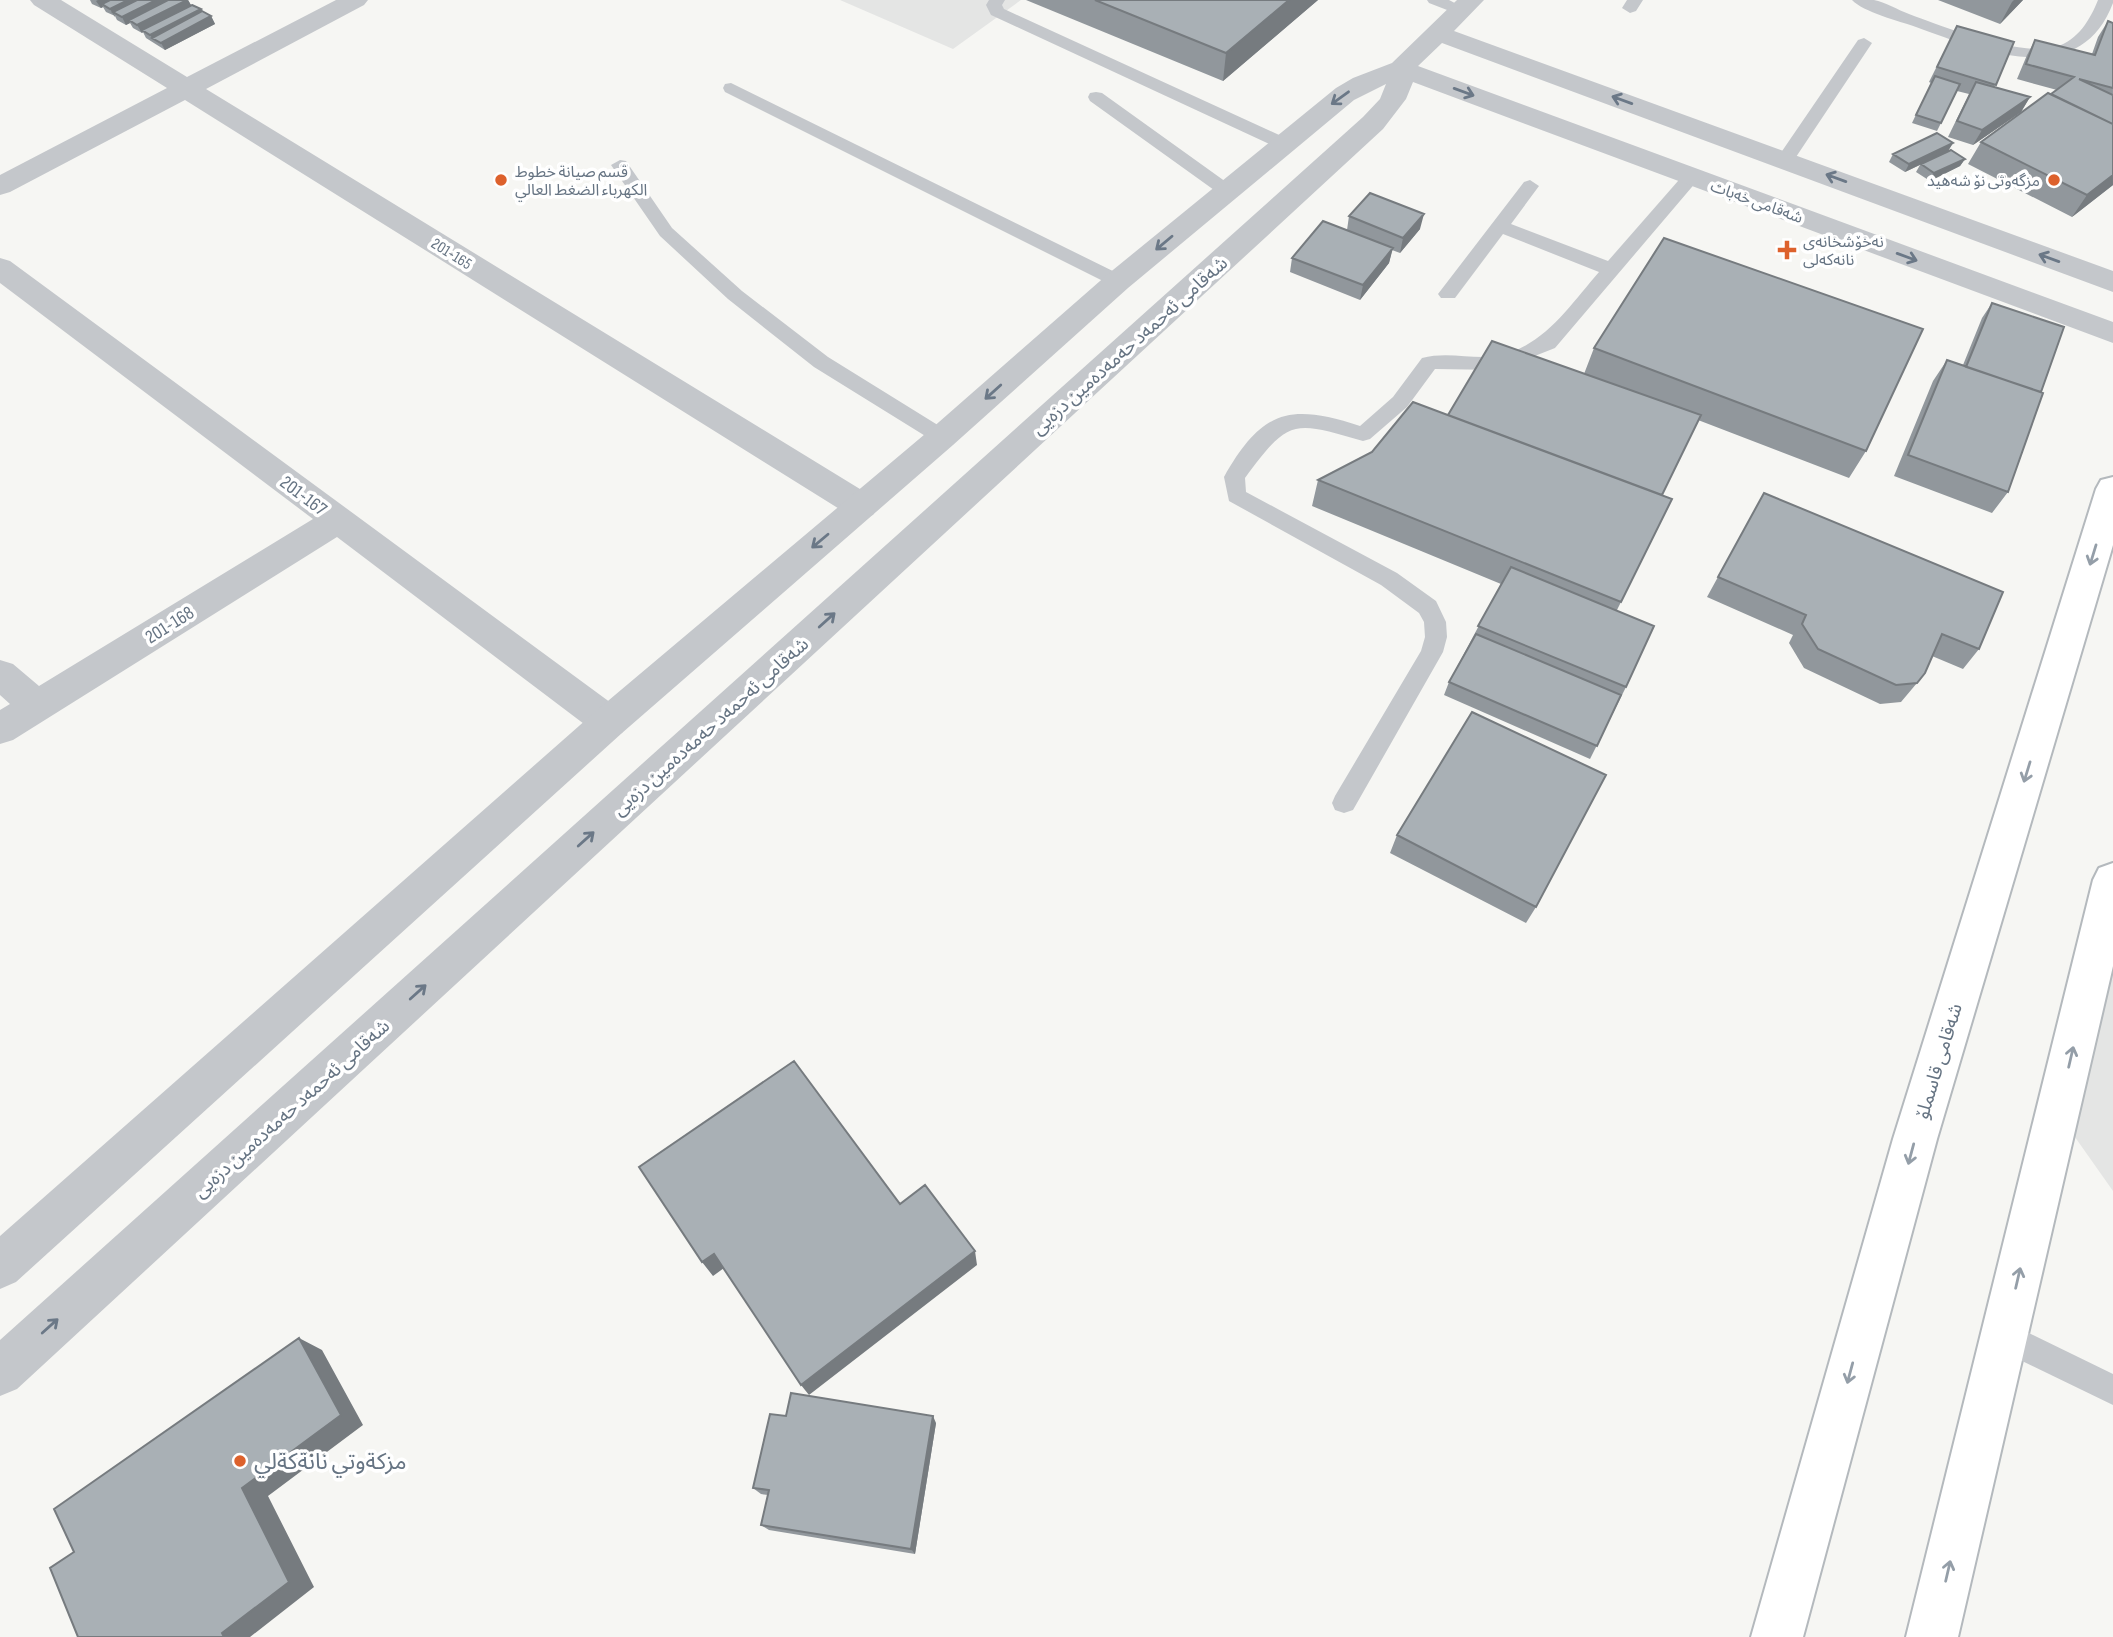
<svg xmlns="http://www.w3.org/2000/svg" width="2113" height="1637" font-family="'Sofia Sans Condensed','Noto Sans Arabic',sans-serif">
<style>
.built{fill:#e4e5e4}
.lines{fill:none;stroke-linecap:round;stroke-linejoin:round}
.secondary-casing{stroke:#b4b9bd;stroke-width:4}
.service{fill:#c4c7cb;fill-rule:evenodd}
.minor{fill:#c4c7cb;fill-rule:evenodd}
.tertiary{fill:#c4c7cb;fill-rule:evenodd}
.secondary{fill:#fff;fill-rule:evenodd}
.wall{fill:#91979c}
.shaded-wall{fill:#767b7f}
.building{fill:#a9b0b5;stroke:#767b7f;stroke-width:2}
.oneway{stroke:#6b7887}
.oneway2{stroke:#949ea8}
.poi-dot{fill:#dd612c;stroke:#fff;stroke-width:2.5}
.labels{text-anchor:middle;stroke-width:7;stroke-linejoin:round;paint-order:stroke}
.far-poi-label{font-size:16px;fill:#667483;stroke:#fff;text-anchor:start}
.far-street-label{font-size:16px;fill:#667483;stroke:#fff}
.street-label{font-size:19px;fill:#667483;stroke:#fff}
.near-poi-label{font-size:23px;fill:#667483;stroke:#fff;text-anchor:start}
</style>
<rect width="100%" height="100%" fill="#f6f6f3"/>
<path class="built" d="M 840,0 L 1021,0 L 953,49 Z
M 2113,961 L 2113,1191 L 2058,1113 Z"/>
<g class="lines">
<g class="secondary-casing">
<path id="secondary" d="M 2113,477 L 2113,545 L 1937,1139 L 1803,1637 L 1751,1637 L 1893,1139 L 2096,489 L 2101,480 Z
M 2113,863 L 2113,966 L 1958,1637 L 1906,1637 L 2093,880 L 2099,868 Z"/>
</g>
<path class="service" d="M 989,0 L 1005,0 L 1002,5 L 1004,9 L 1290,140 L 1293,144 L 1284,149 L 1278,148 L 991,15 L 986,5 Z
M 1427,0 L 1449,0 L 1468,10 L 1460,15 L 1429,3 Z
M 1627,0 L 1643,0 L 1636,11 L 1630,13 L 1622,8 Z
M 1852,0 C 1859,0 1867,0 1874,0 C 1885,2 1898,10 1909,14 C 1944,27 2020,57 2056,47 C 2078,40 2090,20 2098,0 L 2113,0 L 2113,3 C 2080,91 1982,51 1916,27 C 1899,21 1863,12 1852,0 Z
M 1864,38 L 1872,43 L 1794,160 L 1791,164 L 1779,164 L 1776,160 L 1858,40 Z
M 731,83 L 1125,277 L 1127,281 L 1125,285 L 1111,285 L 725,92 L 723,88 L 725,84 Z
M 1096,92 L 1102,93 L 1233,187 L 1236,191 L 1233,195 L 1221,195 L 1090,101 L 1088,97 L 1090,93 Z
M 620,160 L 626,161 L 672,228 L 742,291 L 828,357 L 949,432 L 952,437 L 949,442 L 942,444 L 935,442 L 814,367 L 728,299 L 660,236 L 611,165 Z
M 1691,172 L 1700,177 L 1697,181 L 1555,348 L 1499,370 L 1435,369 L 1407,407 L 1370,439 L 1363,441 C 1293,421 1289,418 1245,478 L 1246,492 L 1397,573 L 1436,601 L 1446,622 L 1447,637 L 1443,652 L 1353,810 L 1344,813 L 1335,810 L 1332,803 L 1335,796 L 1421,651 L 1425,637 L 1424,622 L 1419,613 L 1381,585 L 1229,501 L 1224,477 C 1262,410 1289,403 1360,426 L 1393,397 L 1422,358 C 1448,351 1474,360 1497,356 C 1544,347 1570,305 1599,272 L 1503,234 L 1455,298 L 1441,298 L 1438,294 L 1524,182 L 1530,180 L 1539,186 L 1511,224 L 1608,261 L 1685,173 Z
M 2004,1321 L 2113,1374 L 2113,1405 L 1993,1347 L 1989,1336 L 1993,1325 Z"/>
<path class="minor" d="M 30,0 L 61,0 L 187,77 L 336,0 L 368,0 L 364,5 L 206,89 L 873,497 L 878,506 L 873,515 L 861,518 L 849,515 L 185,100 L 10,192 L 0,195 L 0,175 L 167,88 L 34,5 Z
M 0,258 L 10,261 L 622,711 L 627,722 L 622,733 L 609,737 L 596,733 L 337,537 L 13,740 L 0,744 L 0,710 L 10,704 L 0,695 L 0,660 L 13,664 L 39,686 L 313,519 L 0,283 Z"/>
<path class="tertiary" d="M 1457,0 L 1484,0 L 1454,31 L 2113,271 L 2113,292 L 1442,43 L 1418,66 L 2113,322 L 2113,343 L 1413,82 L 1406,99 L 1383,129 L 17,1389 L 0,1396 L 0,1340 L 1363,117 L 1380,99 L 1386,84 L 1354,100 L 1128,288 L 953,445 L 622,733 L 16,1282 L 0,1289 L 0,1236 L 596,711 L 931,429 L 1108,274 L 1336,88 L 1353,78 L 1392,63 Z"/>
<use href="#secondary" class="secondary"/>
</g>
<path class="wall" d="M 90,0 L 188,0 L 191,5 L 211,16 L 215,24 L 165,50 L 146,38 L 143,32 L 142,33 L 133,28 L 130,23 L 126,25 L 117,20 L 115,16 L 106,12 L 103,7 L 101,8 L 92,4 Z
M 1026,0 L 1318,0 L 1223,81 Z
M 1938,0 L 2023,0 L 2000,24 Z
M 2108,21 L 2113,23 L 2113,185 L 2072,217 L 1968,164 L 1981,142 L 2057,90 L 2017,79 L 2027,55 L 2035,40 L 2092,54 L 2098,37 Z
M 1957,26 L 2014,42 L 1994,87 L 2030,97 L 2021,112 L 1973,145 L 1948,137 L 1969,94 L 1957,91 L 1937,131 L 1912,123 L 1931,83 L 1929,82 Z
M 1953,143 L 1948,151 L 1965,159 L 1960,166 L 1930,181 L 1916,172 L 1920,165 L 1905,172 L 1889,162 L 1893,154 Z
M 1349,216 L 1420,229 L 1400,253 L 1392,250 L 1389,263 L 1360,300 L 1290,272 L 1292,258 L 1347,230 Z
M 1992,303 L 2041,392 L 2008,492 L 1992,513 L 1894,476 L 1933,381 L 1947,360 L 1963,365 L 1982,318 Z
M 1594,348 L 1866,451 L 1849,478 L 1698,420 L 1662,495 L 1672,499 L 1617,610 L 1626,687 L 1590,759 L 1444,695 L 1449,682 L 1501,584 L 1312,506 L 1318,480 L 1448,415 L 1584,374 Z
M 1764,493 L 1979,649 L 1963,669 L 1932,656 L 1917,683 L 1901,702 L 1880,704 L 1804,668 L 1789,643 L 1793,635 L 1707,597 Z
M 1397,835 L 1536,907 L 1526,923 L 1390,853 Z
M 936,1423 L 915,1554 L 769,1530 L 761,1525 L 768,1495 L 761,1494 L 753,1488 Z"/>
<path class="shaded-wall" d="M 98,0 L 118,0 L 102,4 L 103,7 L 101,8 L 96,1 Z
M 128,0 L 147,0 L 113,12 L 115,16 L 115,17 L 110,9 Z
M 156,0 L 175,0 L 129,20 L 130,23 L 126,25 L 122,17 Z
M 188,0 L 192,7 L 142,30 L 143,32 L 142,33 L 137,25 Z
M 1289,0 L 1318,0 L 1223,81 L 1226,53 Z
M 2014,0 L 2023,0 L 2000,24 L 2012,2 Z
M 201,9 L 205,17 L 152,38 L 150,35 Z
M 211,16 L 215,24 L 165,50 L 161,43 Z
M 2030,97 L 2021,112 L 1973,145 L 1982,130 Z
M 1953,143 L 1948,151 L 1905,172 L 1909,164 Z
M 1965,159 L 1960,166 L 1930,181 L 1934,173 Z
M 2113,175 L 2113,185 L 2072,217 L 2087,195 Z
M 1424,214 L 1420,229 L 1400,253 L 1403,238 Z
M 1393,248 L 1389,263 L 1360,300 L 1363,285 Z
M 975,1251 L 977,1265 L 809,1395 L 801,1385 Z
M 714,1254 L 724,1268 L 713,1276 L 702,1262 Z
M 299,1338 L 322,1350 L 363,1425 L 268,1496 L 314,1587 L 250,1637 L 224,1637 L 222,1633 L 242,1488 Z
M 933,1416 L 936,1423 L 915,1554 L 911,1549 Z"/>
<path class="building" d="M 110,0 L 128,0 L 110,9 L 102,4 Z
M 137,0 L 156,0 L 122,17 L 113,12 Z
M 168,0 L 187,0 L 137,25 L 129,20 Z
M 1095,0 L 1289,0 L 1226,53 Z
M 192,5 L 201,9 L 150,35 L 142,30 Z
M 202,11 L 211,16 L 161,43 L 152,38 Z
M 2108,21 L 2113,23 L 2113,88 L 2079,79 L 2113,95 L 2113,124 L 2051,94 L 2074,77 L 2026,64 L 2035,40 L 2095,55 Z
M 1957,26 L 2014,42 L 1996,85 L 1937,67 Z
M 1935,76 L 1960,84 L 1941,123 L 1916,115 Z
M 1976,82 L 2030,97 L 1982,130 L 1957,121 Z
M 2048,93 L 2113,124 L 2113,175 L 2087,195 L 1981,142 Z
M 1937,133 L 1953,143 L 1909,164 L 1893,154 Z
M 1951,150 L 1965,159 L 1934,173 L 1921,164 Z
M 1370,193 L 1424,214 L 1403,238 L 1349,216 Z
M 1323,221 L 1393,248 L 1363,285 L 1292,258 Z
M 1664,238 L 1923,329 L 1866,451 L 1594,348 Z
M 1992,303 L 2064,327 L 2041,392 L 1966,367 Z
M 1492,341 L 1701,415 L 1662,495 L 1448,415 Z
M 1947,360 L 2043,393 L 2008,492 L 1908,455 Z
M 1413,402 L 1672,499 L 1621,602 L 1318,480 L 1372,452 Z
M 1764,493 L 2003,592 L 1979,649 L 1942,634 L 1925,673 L 1917,683 L 1896,685 L 1818,649 L 1802,624 L 1806,615 L 1718,577 Z
M 1511,567 L 1654,626 L 1626,687 L 1478,626 Z
M 1476,634 L 1621,695 L 1597,746 L 1449,682 Z
M 1472,712 L 1606,775 L 1536,907 L 1397,835 Z
M 794,1061 L 900,1204 L 925,1185 L 975,1251 L 801,1385 L 714,1254 L 702,1262 L 639,1167 Z
M 299,1338 L 341,1415 L 242,1488 L 289,1582 L 222,1633 L 224,1637 L 78,1637 L 50,1568 L 74,1552 L 54,1509 Z
M 791,1393 L 933,1416 L 911,1549 L 761,1525 L 769,1490 L 753,1488 L 770,1414 L 786,1416 Z"/>
<defs><path id="oneway-shaft" d="M-6 0H5M1.5-3L5.5 0L1.5 3" fill="none" stroke-width="1.6" stroke-linecap="round" stroke-linejoin="round" transform="scale(1.75)"/></defs>
<g class="oneway">
<use href="#oneway-shaft" transform="translate(1464 92) rotate(20)"/>
<use href="#oneway-shaft" transform="translate(1340 98) rotate(144)"/>
<use href="#oneway-shaft" transform="translate(1622 100) rotate(-160)"/>
<use href="#oneway-shaft" transform="translate(1836 178) rotate(-160)"/>
<use href="#oneway-shaft" transform="translate(1164 243) rotate(140)"/>
<use href="#oneway-shaft" transform="translate(1907 257) rotate(20)"/>
<use href="#oneway-shaft" transform="translate(2049 258) rotate(-160)"/>
<use href="#oneway-shaft" transform="translate(993 392) rotate(138)"/>
<use href="#oneway-shaft" transform="translate(820 541) rotate(140)"/>
<use href="#oneway-shaft" transform="translate(827 620) rotate(-42)"/>
<use href="#oneway-shaft" transform="translate(586 839) rotate(-42)"/>
<use href="#oneway-shaft" transform="translate(418 992) rotate(-42)"/>
<use href="#oneway-shaft" transform="translate(50 1326) rotate(-42)"/>
</g>
<g class="oneway2">
<use href="#oneway-shaft" transform="translate(2093 555) rotate(107)"/>
<use href="#oneway-shaft" transform="translate(2027 772) rotate(107)"/>
<use href="#oneway-shaft" transform="translate(2071 1057) rotate(-77)"/>
<use href="#oneway-shaft" transform="translate(1911 1154) rotate(105)"/>
<use href="#oneway-shaft" transform="translate(2018 1278) rotate(-77)"/>
<use href="#oneway-shaft" transform="translate(1850 1373) rotate(105)"/>
<use href="#oneway-shaft" transform="translate(1948 1571) rotate(-77)"/>
</g>
<g class="poi-dot">
<circle cx="501" cy="180" r="7"/>
<circle cx="2054" cy="180" r="7"/>
<path d="M1783.5 239.5h7v7h7v7h-7v7h-7v-7h-7v-7h7z"/>
<circle cx="240" cy="1461" r="7"/>
</g>
<g class="labels">
<g class="far-poi-label">
<text x="515" y="177">قسم صيانة خطوط<tspan x="515" dy="18">الكهرباء الضغط العالي</tspan></text>
<text x="2040" y="186" text-anchor="end">مزگەوتی نۆ شەهید</text>
<text x="1803" y="247">نەخۆشخانەی<tspan x="1803" dy="18">نانەکەلی</tspan></text>
</g>
<g class="far-street-label">
<text transform="translate(1757 201) rotate(20)" y="6">شەقامی خەبات</text>
<text transform="translate(452 253) rotate(32)" y="6">201-165</text>
</g>
<g class="street-label">
<text transform="translate(1129 345) rotate(-42)" y="7">شەقامی ئەحمەد حەمەدەمین دزەیی</text>
<text transform="translate(304 495) rotate(37)" y="7">201-167</text>
<text transform="translate(169 624) rotate(-32)" y="7">201-168</text>
<text transform="translate(710 726) rotate(-42)" y="7">شەقامی ئەحمەد حەمەدەمین دزەیی</text>
<text transform="translate(1938 1061) rotate(-73)" y="7">شەقامی قاسملۆ</text>
<text transform="translate(291 1108) rotate(-42)" y="7">شەقامی ئەحمەد حەمەدەمین دزەیی</text>
</g>
<g class="near-poi-label">
<text x="254" y="1469">مزكةوتي نانةكةلي</text>
</g>
</g>
</svg>
